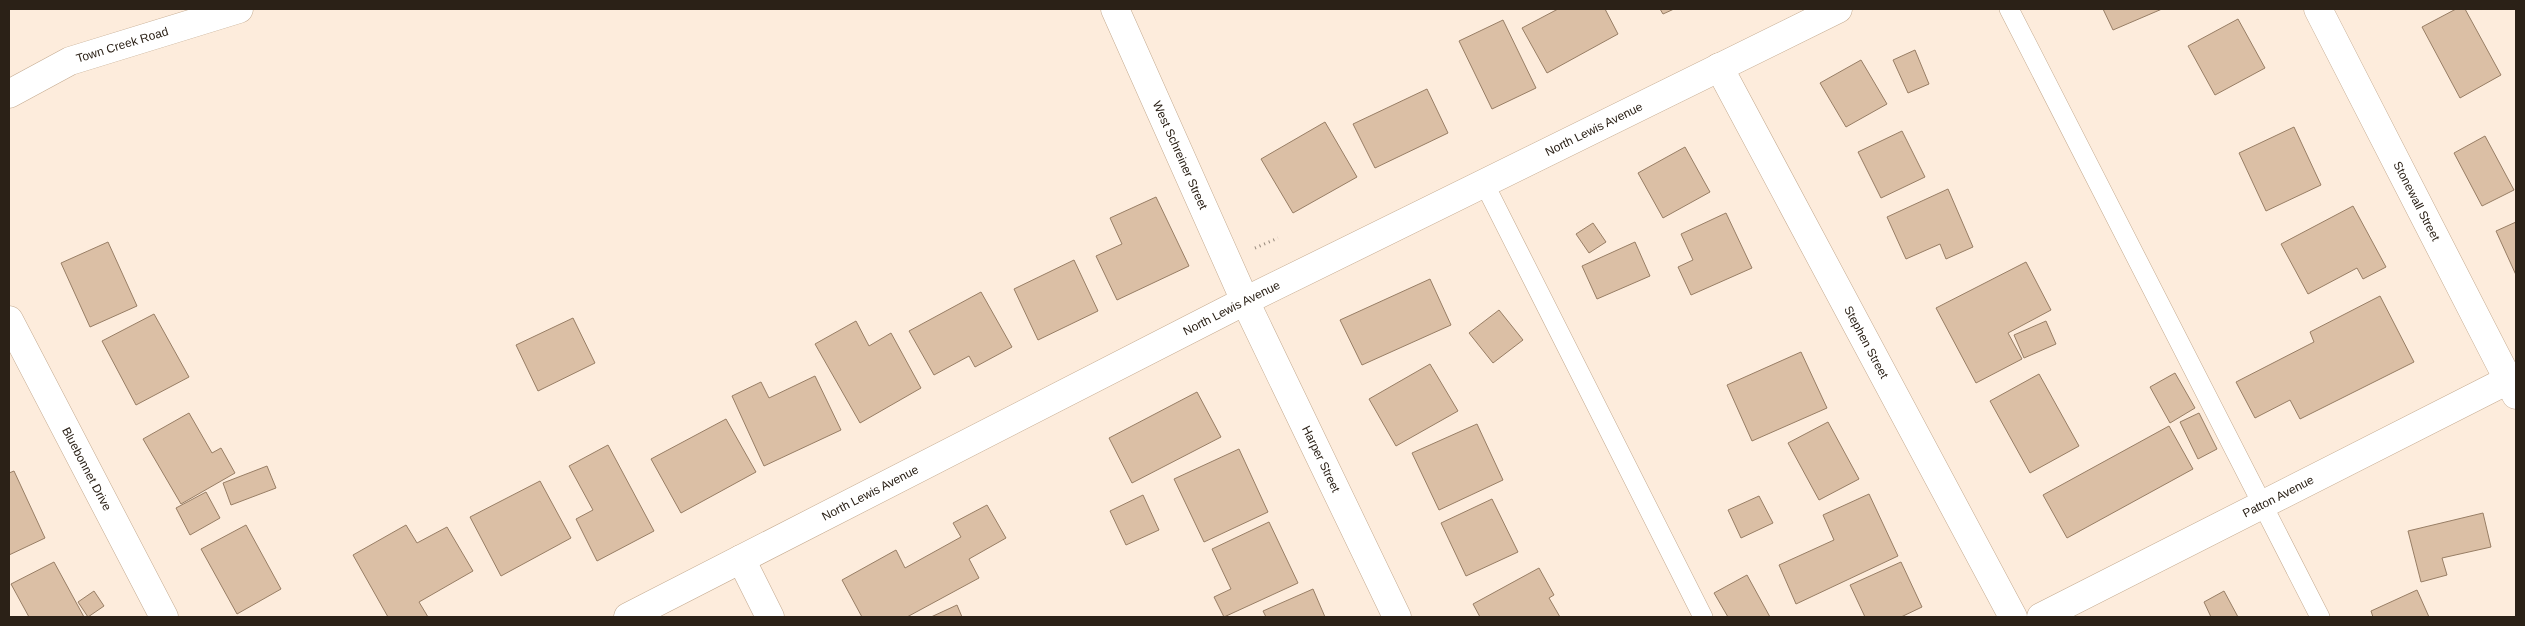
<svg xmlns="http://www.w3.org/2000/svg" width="2525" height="626" font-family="Helvetica,sans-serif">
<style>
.building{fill:#dbbfa5;stroke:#987e65}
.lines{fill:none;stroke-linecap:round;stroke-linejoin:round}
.lane-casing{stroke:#c4aa8f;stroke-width:20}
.street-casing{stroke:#c4aa8f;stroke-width:29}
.path{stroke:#988a7d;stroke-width:3;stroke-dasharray:1 4;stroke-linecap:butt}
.lane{stroke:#fff;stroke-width:19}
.street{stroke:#fff;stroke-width:28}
.labels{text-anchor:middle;stroke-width:4;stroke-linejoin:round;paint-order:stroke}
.street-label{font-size:12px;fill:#2b2117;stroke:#fff}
</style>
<rect width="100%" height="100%" fill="#fdecdc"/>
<path class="building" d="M 1558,9 L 1605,9 L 1618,34 L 1547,73 L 1522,28 Z
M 1660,9 L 1674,9 L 1663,14 Z
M 2103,9 L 2162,9 L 2113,30 Z
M 2456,9 L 2465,9 L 2501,75 L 2460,98 L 2422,27 Z
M 2238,19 L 2265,68 L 2215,95 L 2188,46 Z
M 1503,20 L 1536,88 L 1492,109 L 1459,41 Z
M 1915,50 L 1929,84 L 1908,93 L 1893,60 Z
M 1861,60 L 1887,104 L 1846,127 L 1820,83 Z
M 1427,89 L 1448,133 L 1375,168 L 1353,124 Z
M 1325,122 L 1357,177 L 1293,213 L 1261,159 Z
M 2294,127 L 2321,185 L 2266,211 L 2239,153 Z
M 1902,131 L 1925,177 L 1881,198 L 1858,152 Z
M 2485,136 L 2514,190 L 2482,206 L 2454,153 Z
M 1685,147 L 1710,192 L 1663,218 L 1638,173 Z
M 1948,189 L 1973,247 L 1946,259 L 1940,244 L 1906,259 L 1887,217 Z
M 1156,197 L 1189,266 L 1117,300 L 1096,256 L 1122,244 L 1110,218 Z
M 2353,206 L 2386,267 L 2363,279 L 2357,268 L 2308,294 L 2281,244 Z
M 1726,213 L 1752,268 L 1691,295 L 1678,267 L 1693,260 L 1681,234 Z
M 2516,222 L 2516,275 L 2496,231 Z
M 1593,223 L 1606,242 L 1589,253 L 1576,234 Z
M 108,242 L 137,306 L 90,327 L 61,263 Z
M 1635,242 L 1650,276 L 1597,299 L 1582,266 Z
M 1074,260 L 1098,311 L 1038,340 L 1014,289 Z
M 2026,262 L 2051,310 L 2008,333 L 2022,359 L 1976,383 L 1936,308 Z
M 1430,279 L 1451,325 L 1362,365 L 1340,320 Z
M 981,292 L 1012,347 L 975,367 L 969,356 L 934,375 L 909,331 Z
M 2380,296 L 2414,362 L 2300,419 L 2290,400 L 2255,418 L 2236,382 L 2314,342 L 2310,332 Z
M 1499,310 L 1523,340 L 1493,363 L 1469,333 Z
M 154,314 L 189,377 L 136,405 L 102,341 Z
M 573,318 L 595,363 L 538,391 L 516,345 Z
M 856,321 L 869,346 L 891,333 L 921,388 L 860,423 L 815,344 Z
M 2046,321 L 2056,344 L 2024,358 L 2014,335 Z
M 1801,352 L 1827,408 L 1752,441 L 1727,385 Z
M 1430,364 L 1458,411 L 1396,446 L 1369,399 Z
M 2175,373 L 2195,408 L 2170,423 L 2150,387 Z
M 2039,374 L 2079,446 L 2030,473 L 1990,401 Z
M 815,376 L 841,430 L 764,466 L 732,396 L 761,382 L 769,398 Z
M 1197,392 L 1221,437 L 1132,483 L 1109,438 Z
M 189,413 L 212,453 L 221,448 L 235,473 L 181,504 L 143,439 Z
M 2199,413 L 2217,449 L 2198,459 L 2180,422 Z
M 726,419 L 756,472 L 681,513 L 651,459 Z
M 1828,422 L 1859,479 L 1819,500 L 1788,443 Z
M 1477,424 L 1503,480 L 1439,510 L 1412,453 Z
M 2169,426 L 2193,469 L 2067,538 L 2043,495 Z
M 608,445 L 654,531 L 597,561 L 576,519 L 593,510 L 569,466 Z
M 1239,449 L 1268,512 L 1204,542 L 1174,479 Z
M 267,466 L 276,488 L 231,505 L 223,483 Z
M 14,471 L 45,538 L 9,555 L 9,473 Z
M 540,481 L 571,538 L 501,576 L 470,517 Z
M 206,492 L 220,518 L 190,535 L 176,508 Z
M 1869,494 L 1898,556 L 1796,604 L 1779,565 L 1834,540 L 1823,515 Z
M 1143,495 L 1159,530 L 1126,545 L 1110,511 Z
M 1759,496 L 1773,523 L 1741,538 L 1728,510 Z
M 1492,499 L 1518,552 L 1466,576 L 1441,523 Z
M 987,505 L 1006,538 L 969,559 L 979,578 L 907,617 L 862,617 L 842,580 L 896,550 L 905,568 L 961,537 L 953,523 Z
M 2483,513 L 2491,547 L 2442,558 L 2447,575 L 2421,582 L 2408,531 Z
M 1269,522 L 1298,583 L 1224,617 L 1214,597 L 1231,589 L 1212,549 Z
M 246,525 L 281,589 L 237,614 L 201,549 Z
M 406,525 L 417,543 L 447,527 L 473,571 L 419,602 L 428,617 L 388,617 L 353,555 Z
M 54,562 L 84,617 L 29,617 L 11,584 Z
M 1901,562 L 1922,607 L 1901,617 L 1865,617 L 1850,585 Z
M 1539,568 L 1554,595 L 1549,598 L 1560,617 L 1480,617 L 1473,604 Z
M 1747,575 L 1770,617 L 1728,617 L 1714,593 Z
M 1313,589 L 1325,617 L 1266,617 L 1263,611 Z
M 2417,590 L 2429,617 L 2373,617 L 2371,611 Z
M 94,591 L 104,606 L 88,617 L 78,602 Z
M 2224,591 L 2238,617 L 2211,617 L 2204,602 Z
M 957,605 L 962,617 L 931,617 Z"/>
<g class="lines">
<g class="lane-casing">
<path id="lane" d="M 2009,9 L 2320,617
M 1484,183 L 1703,617"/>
</g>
<g class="street-casing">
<g id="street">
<path id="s1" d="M 1115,9 L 1245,301 L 1397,617"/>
<path id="s2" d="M 2318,9 L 2516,395"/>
<path id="s3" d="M 1719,67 L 2013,617"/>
<path id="s4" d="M 9,94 L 70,61 L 239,9"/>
<path id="s5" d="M 9,320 L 164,617"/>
<path d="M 741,559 L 770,617"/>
<path id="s6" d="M 628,617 L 1245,301 L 1838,9"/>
<path id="s7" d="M 2041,617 L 2516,376"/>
</g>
</g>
<path class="path" d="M 1255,248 L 1278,238"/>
<use href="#lane" class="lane"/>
<use href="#street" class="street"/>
</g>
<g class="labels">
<g class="street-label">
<text dy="4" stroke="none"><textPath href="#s4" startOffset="124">Town Creek Road</textPath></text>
<text dy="4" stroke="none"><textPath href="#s6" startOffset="1082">North Lewis Avenue</textPath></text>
<text dy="4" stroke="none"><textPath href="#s1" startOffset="160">West Schreiner Street</textPath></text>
<text dy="4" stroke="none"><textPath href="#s2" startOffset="216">Stonewall Street</textPath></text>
<text dy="4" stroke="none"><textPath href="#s6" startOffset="678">North Lewis Avenue</textPath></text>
<text dy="4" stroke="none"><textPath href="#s3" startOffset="312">Stephen Street</textPath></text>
<text dy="4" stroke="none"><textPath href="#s1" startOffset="495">Harper Street</textPath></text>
<text dy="4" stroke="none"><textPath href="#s5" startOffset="168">Bluebonnet Drive</textPath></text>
<text dy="4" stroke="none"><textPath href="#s6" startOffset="272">North Lewis Avenue</textPath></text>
<text dy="4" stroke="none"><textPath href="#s7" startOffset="266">Patton Avenue</textPath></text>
</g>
</g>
<rect width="2525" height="626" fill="none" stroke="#2b2117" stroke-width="20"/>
</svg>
